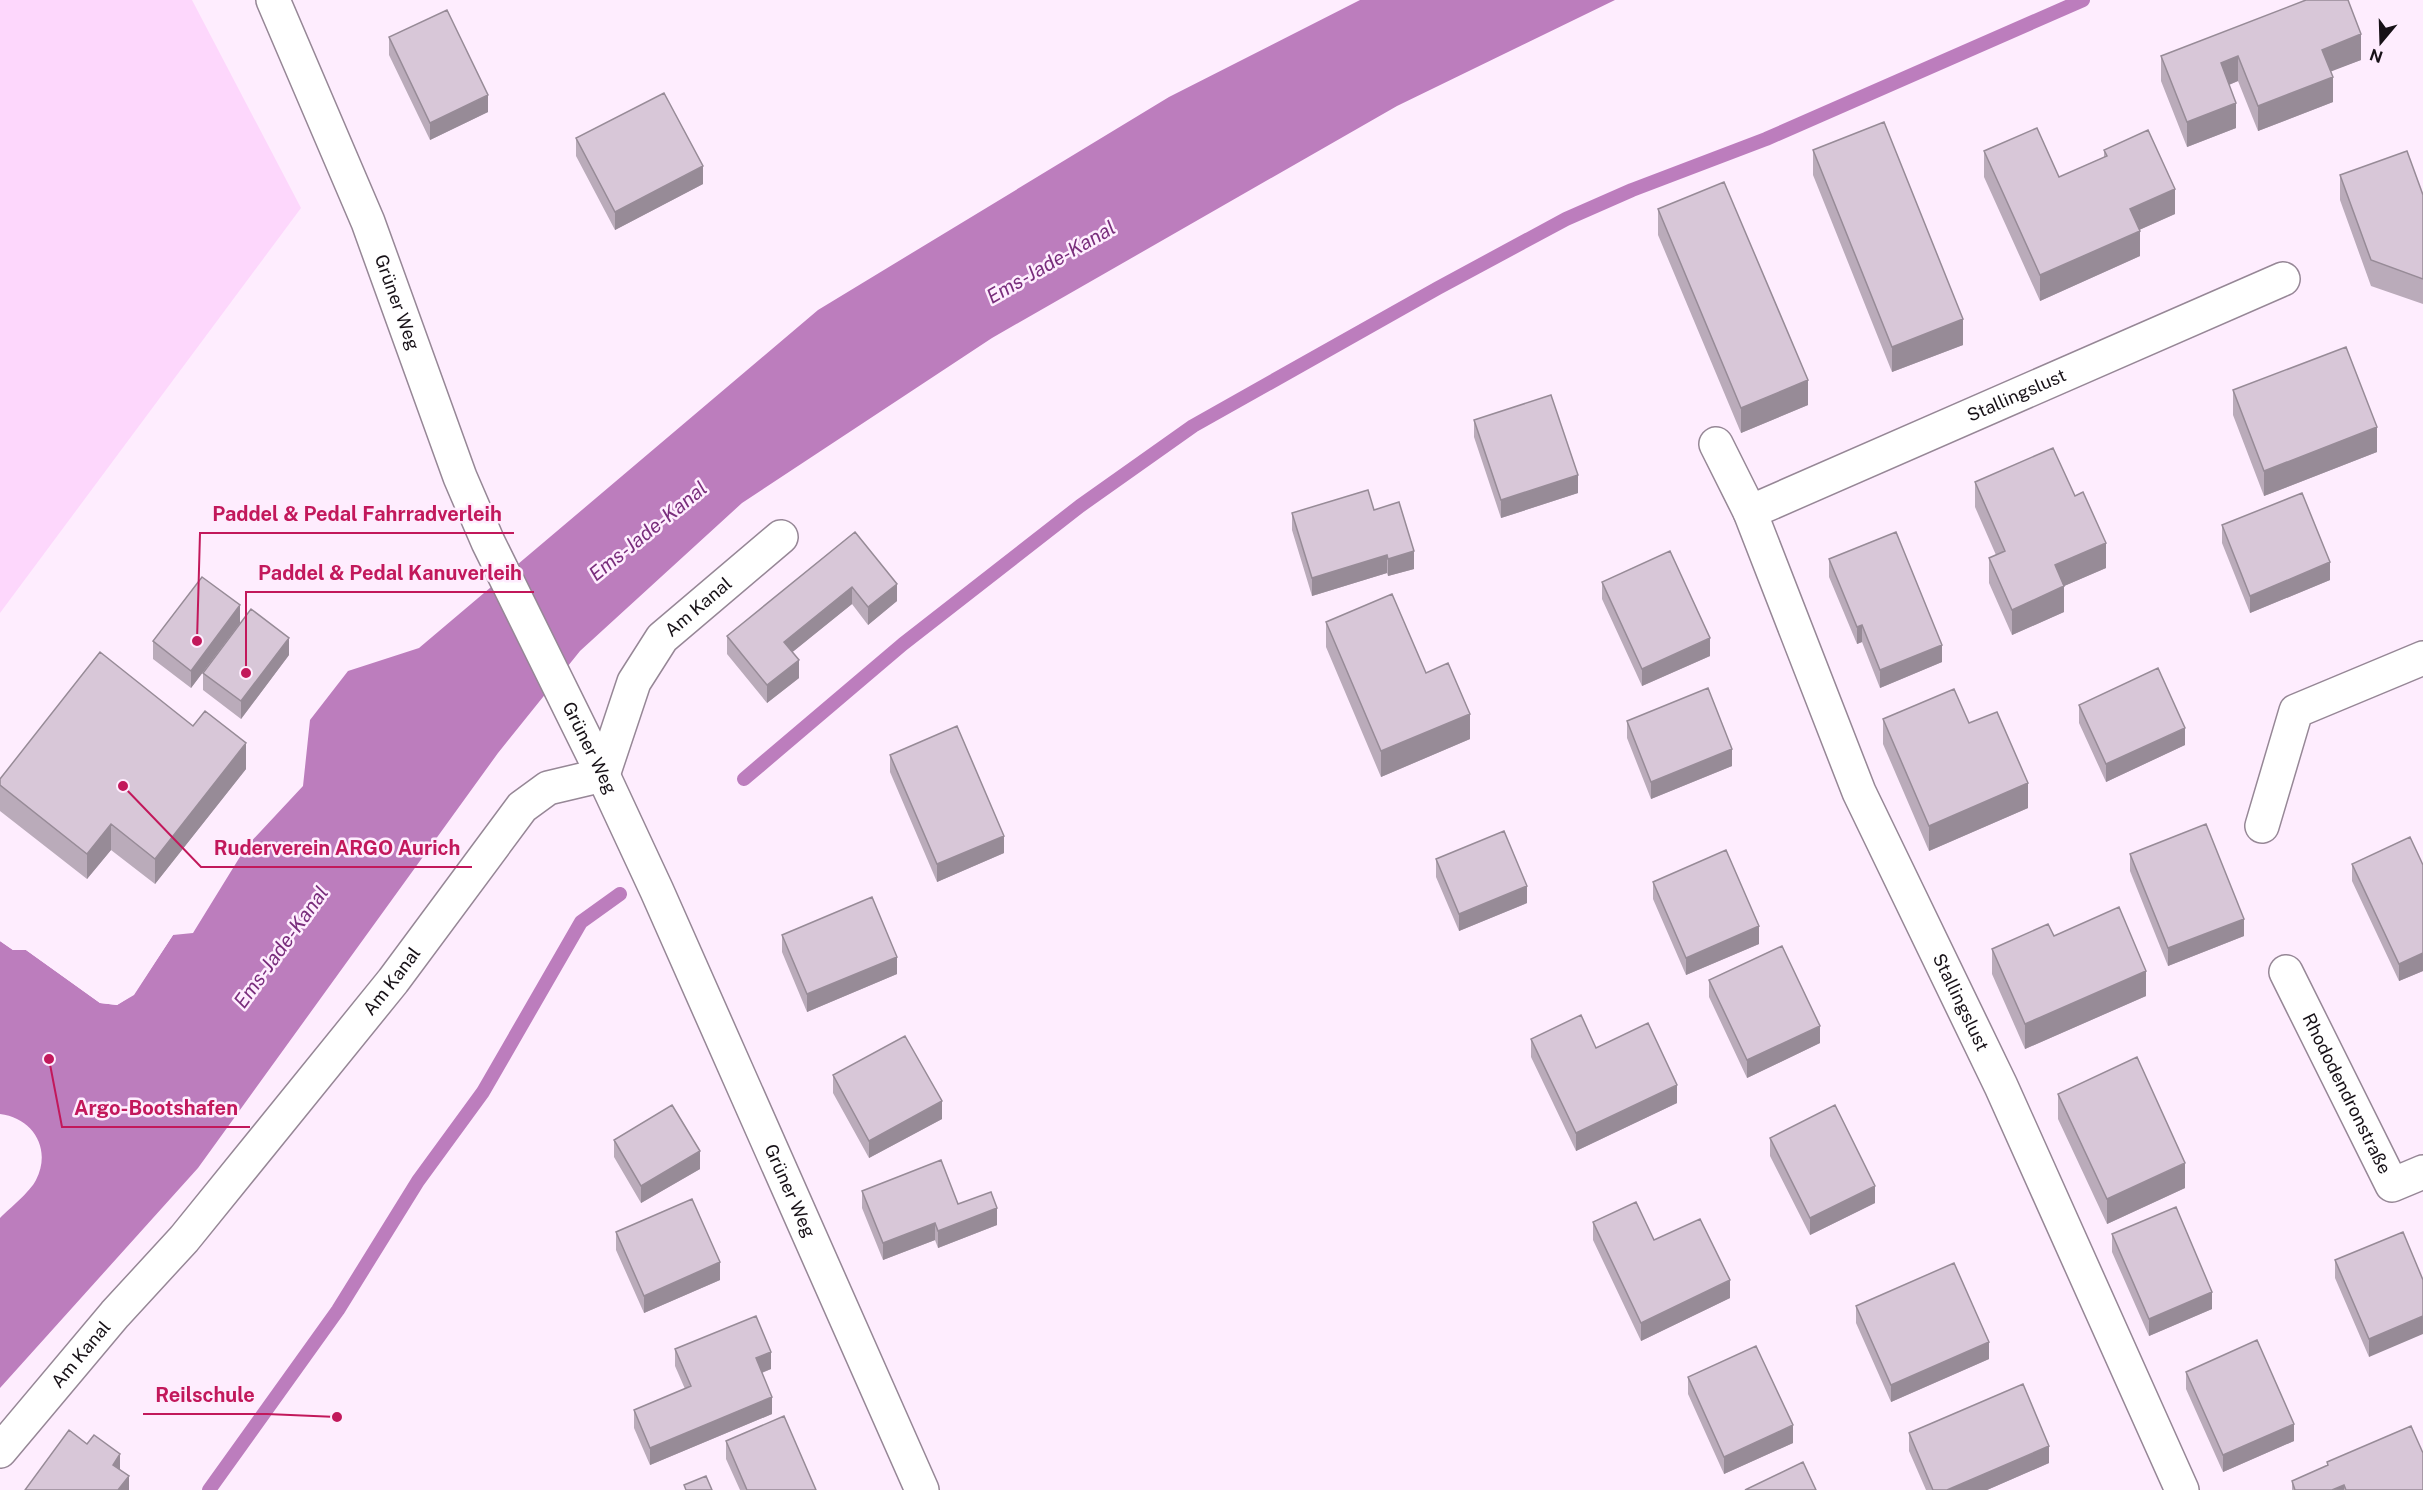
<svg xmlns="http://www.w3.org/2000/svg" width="2423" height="1490" font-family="'Public Sans',sans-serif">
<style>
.green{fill:#fdd7fc}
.water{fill:#bc7dbd}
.pier{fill:#feedfe}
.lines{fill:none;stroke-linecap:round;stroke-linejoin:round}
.stream{stroke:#bc7dbd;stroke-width:14}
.minor-casing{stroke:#968796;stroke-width:36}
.minor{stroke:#fff;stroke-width:33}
.wall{fill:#baabba}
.shaded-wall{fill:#978b97}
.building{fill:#d8c7d8;stroke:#978b97;stroke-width:1.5}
.labels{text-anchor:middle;stroke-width:5;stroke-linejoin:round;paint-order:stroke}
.street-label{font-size:18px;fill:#171117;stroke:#feedfe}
.water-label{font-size:20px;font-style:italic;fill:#792d7c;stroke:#feedfe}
.leader{fill:none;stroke:#c2185b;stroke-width:2}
.callout-dot{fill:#c2185b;stroke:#feedfe;stroke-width:2}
.callout-label{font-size:20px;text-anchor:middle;font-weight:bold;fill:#c2185b;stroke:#feedfe;stroke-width:5;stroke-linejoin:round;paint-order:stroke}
</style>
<rect width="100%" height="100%" fill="#feedfe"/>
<path class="green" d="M 0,0 L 192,0 L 301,208 L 0,613 Z"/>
<path class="water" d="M 1360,0 L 1615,0 L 1397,106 L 992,338 L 742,503 L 580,651 L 498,753 L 198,1168 L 0,1388 L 0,1218 C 10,1208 30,1192 36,1180 C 52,1149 33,1118 0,1114 L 0,941 L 13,950 L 26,950 L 100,1003 L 117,1005 L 134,995 L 173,935 L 193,933 L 246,847 L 303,786 L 310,720 L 348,671 L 419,648 L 818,310 L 1169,97 Z"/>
<path class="pier" d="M 171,933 L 173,935 L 134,994 L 117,1005 L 100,1003 L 26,950 L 13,950 L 0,941 L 1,938 L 14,947 L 27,947 L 101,1000 L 116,1002 L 132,992 Z"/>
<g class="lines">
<path class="stream" d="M 744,779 L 903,644 L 1080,506 L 1193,426 L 1438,288 L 1566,219 L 1632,190 L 1766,139 L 2083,0
M 209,1490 L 338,1310 L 418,1181 L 483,1092 L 581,922 L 620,894"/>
<g class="minor-casing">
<g id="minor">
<path id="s1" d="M 273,0 L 368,222 L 460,477 L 488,542 L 603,775 L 657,891 L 922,1490"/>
<path id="s2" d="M 1716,444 L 1750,512 L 1859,792 L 2001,1086 L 2182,1490"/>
<path id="s3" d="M 1750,512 L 2283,279"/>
<path id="s4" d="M 603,775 L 634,682 L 662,638 L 781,537"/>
<path d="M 2262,826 L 2296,711 L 2423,658"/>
<path id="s5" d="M 2286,972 L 2392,1185 L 2423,1172"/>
<path id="s6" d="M 0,1451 L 115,1314 L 184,1239 L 393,981 L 522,807 L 548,788 L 603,775"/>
</g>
</g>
<use href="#minor" class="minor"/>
</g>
<path class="wall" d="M 389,37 L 488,112 L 430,140 L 389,55 Z
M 2161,56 L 2361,60 L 2330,71 L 2333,102 L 2258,131 L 2238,81 L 2229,85 L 2236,128 L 2187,147 L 2161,81 Z
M 576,138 L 703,184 L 615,230 L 576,156 Z
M 1813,150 L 1963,345 L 1892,372 L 1813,175 Z
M 2104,150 L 2175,214 L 2139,230 L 2140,256 L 2040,301 L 1984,177 L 1984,151 L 2059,177 L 2104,157 Z
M 2340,175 L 2423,195 L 2423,304 L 2371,286 L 2340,200 Z
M 1658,209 L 1808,405 L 1741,433 L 1658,235 Z
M 2233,390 L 2377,452 L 2264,496 L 2233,415 Z
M 1474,420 L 1578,493 L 1501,518 L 1474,437 Z
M 1975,482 L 2106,568 L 2064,586 L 2064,612 L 2012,635 L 1989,583 L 1989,558 L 1996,555 L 1975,507 Z
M 1374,510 L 1414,569 L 1388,576 L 1387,573 L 1312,596 L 1292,530 L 1292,513 Z
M 2222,525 L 2330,580 L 2250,613 L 2222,543 Z
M 855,532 L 897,601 L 868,625 L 852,604 L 792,652 L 799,678 L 767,703 L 727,654 L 727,636 Z
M 1829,559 L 1942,662 L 1880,688 L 1862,642 L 1857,644 L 1829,577 Z
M 1602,582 L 1710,656 L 1642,686 L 1602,599 Z
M 1326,622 L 1426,673 L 1470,739 L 1381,777 L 1326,647 Z
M 240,623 L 191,688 L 153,659 L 153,641 Z
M 289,655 L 241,719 L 203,690 L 203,673 Z
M 2079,705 L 2185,745 L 2106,782 L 2079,723 Z
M 1883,719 L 1969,723 L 2028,808 L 1929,851 L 1883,744 Z
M 1627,721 L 1732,766 L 1651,799 L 1627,738 Z
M 890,755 L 1004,853 L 937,882 L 890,772 Z
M 246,769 L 155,884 L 111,850 L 87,879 L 0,811 L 0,779 Z
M 2130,854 L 2244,936 L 2168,966 L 2130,871 Z
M 1436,859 L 1527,903 L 1459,931 L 1436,877 Z
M 2352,864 L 2423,865 L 2423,971 L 2399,981 L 2352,881 Z
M 1653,882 L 1759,944 L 1686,975 L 1653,899 Z
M 782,935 L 897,974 L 807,1012 L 782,952 Z
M 1992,949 L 2146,996 L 2025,1049 L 1992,974 Z
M 1709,980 L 1820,1043 L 1747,1078 L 1709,997 Z
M 1531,1039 L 1596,1048 L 1677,1103 L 1576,1151 L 1531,1057 Z
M 833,1075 L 942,1119 L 869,1158 L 833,1093 Z
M 2058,1094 L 2185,1188 L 2107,1224 L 2058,1119 Z
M 1770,1138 L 1875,1203 L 1810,1235 L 1770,1156 Z
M 614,1140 L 700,1169 L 641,1203 L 614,1157 Z
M 862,1191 L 958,1204 L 997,1225 L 938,1248 L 935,1240 L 883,1260 L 862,1208 Z
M 1593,1222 L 1654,1240 L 1730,1298 L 1641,1341 L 1593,1240 Z
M 616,1232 L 720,1280 L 644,1313 L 616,1250 Z
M 2112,1234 L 2212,1309 L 2149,1336 L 2112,1252 Z
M 2335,1260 L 2423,1280 L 2369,1357 L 2335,1278 Z
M 1856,1306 L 1989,1359 L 1891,1402 L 1856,1323 Z
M 675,1349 L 771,1369 L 762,1373 L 772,1414 L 650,1465 L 634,1428 L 634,1410 L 685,1389 L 675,1366 Z
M 2186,1372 L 2294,1441 L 2223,1472 L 2186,1389 Z
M 1688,1377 L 1793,1443 L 1724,1474 L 1688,1394 Z
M 1909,1433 L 2049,1463 L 1987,1490 L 1926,1490 L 1909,1451 Z
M 726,1441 L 816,1490 L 740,1490 L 726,1459 Z
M 2327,1462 L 2423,1490 L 2292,1490 L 2292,1481 L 2327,1466 Z"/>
<path class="shaded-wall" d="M 2361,34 L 2361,60 L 2322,75 L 2322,50 Z
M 2238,56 L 2238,81 L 2221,88 L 2221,63 Z
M 2333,77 L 2333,102 L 2258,131 L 2258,106 Z
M 488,95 L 488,112 L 430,140 L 430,123 Z
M 2236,103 L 2236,128 L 2187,147 L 2187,122 Z
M 703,166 L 703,184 L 615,230 L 615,212 Z
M 2175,189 L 2175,214 L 2130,234 L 2130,209 Z
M 2140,231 L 2140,256 L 2040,301 L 2040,275 Z
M 1963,319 L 1963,345 L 1892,372 L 1892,347 Z
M 1808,380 L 1808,405 L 1741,433 L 1741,408 Z
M 2377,427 L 2377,452 L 2264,496 L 2264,471 Z
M 1578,475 L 1578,493 L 1501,518 L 1501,500 Z
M 2106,543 L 2106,568 L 2055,590 L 2055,565 Z
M 1414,551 L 1414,569 L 1388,576 L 1388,559 Z
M 1387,555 L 1387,573 L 1312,596 L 1312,578 Z
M 2330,562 L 2330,580 L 2250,613 L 2250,596 Z
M 897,584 L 897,601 L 868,625 L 868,607 Z
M 2064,586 L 2064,612 L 2012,635 L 2012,610 Z
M 852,587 L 852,604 L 784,659 L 784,642 Z
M 240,605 L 240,623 L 191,688 L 191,671 Z
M 1862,625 L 1862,642 L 1857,644 L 1857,627 Z
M 289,638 L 289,655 L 241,719 L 241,701 Z
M 1710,638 L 1710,656 L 1642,686 L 1642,669 Z
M 1942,645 L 1942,662 L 1880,688 L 1880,670 Z
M 799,660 L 799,678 L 767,703 L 767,685 Z
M 1470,714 L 1470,739 L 1381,777 L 1381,751 Z
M 2185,728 L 2185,745 L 2106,782 L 2106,764 Z
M 246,743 L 246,769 L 155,884 L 155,859 Z
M 1732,749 L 1732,766 L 1651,799 L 1651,782 Z
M 2028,783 L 2028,808 L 1929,851 L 1929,826 Z
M 111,824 L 111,850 L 87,879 L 87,854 Z
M 1004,836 L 1004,853 L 937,882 L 937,864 Z
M 1527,886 L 1527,903 L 1459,931 L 1459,914 Z
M 2244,919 L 2244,936 L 2168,966 L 2168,948 Z
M 1759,926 L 1759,944 L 1686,975 L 1686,958 Z
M 2423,953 L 2423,971 L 2399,981 L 2399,964 Z
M 897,957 L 897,974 L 807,1012 L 807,994 Z
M 2146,971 L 2146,996 L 2025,1049 L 2025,1024 Z
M 1820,1026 L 1820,1043 L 1747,1078 L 1747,1060 Z
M 1677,1085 L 1677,1103 L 1576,1151 L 1576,1133 Z
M 942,1101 L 942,1119 L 869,1158 L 869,1141 Z
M 700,1151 L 700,1169 L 641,1203 L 641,1186 Z
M 2185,1163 L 2185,1188 L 2107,1224 L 2107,1199 Z
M 1875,1186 L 1875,1203 L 1810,1235 L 1810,1218 Z
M 997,1208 L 997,1225 L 938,1248 L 938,1231 Z
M 935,1223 L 935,1240 L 883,1260 L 883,1243 Z
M 720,1262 L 720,1280 L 644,1313 L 644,1296 Z
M 1730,1280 L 1730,1298 L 1641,1341 L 1641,1323 Z
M 2212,1292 L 2212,1309 L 2149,1336 L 2149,1319 Z
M 2423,1316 L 2423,1334 L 2369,1357 L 2369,1339 Z
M 1989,1342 L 1989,1359 L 1891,1402 L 1891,1385 Z
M 771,1352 L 771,1369 L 756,1375 L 756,1358 Z
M 772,1397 L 772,1414 L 650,1465 L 650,1448 Z
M 2294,1424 L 2294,1441 L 2223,1472 L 2223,1455 Z
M 1793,1425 L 1793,1443 L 1724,1474 L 1724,1457 Z
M 2049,1446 L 2049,1463 L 1987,1490 L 1947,1490 Z
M 120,1454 L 120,1472 L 113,1465 Z
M 129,1476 L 129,1490 L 118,1490 Z
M 2344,1485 L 2344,1490 L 2332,1490 Z"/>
<path class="building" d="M 2306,0 L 2348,0 L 2361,34 L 2322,50 L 2333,77 L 2258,106 L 2238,56 L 2221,63 L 2236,103 L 2187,122 L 2161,56 Z
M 447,10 L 488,95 L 430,123 L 389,37 Z
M 664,93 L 703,166 L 615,212 L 576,138 Z
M 1884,122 L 1963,319 L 1892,347 L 1813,150 Z
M 2037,128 L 2059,177 L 2107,156 L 2104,150 L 2148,130 L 2175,189 L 2130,209 L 2140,231 L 2040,275 L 1984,151 Z
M 2407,151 L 2423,195 L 2423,279 L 2371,260 L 2340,175 Z
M 1724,182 L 1808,380 L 1741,408 L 1658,209 Z
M 2346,347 L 2377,427 L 2264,471 L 2233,390 Z
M 1551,395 L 1578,475 L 1501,500 L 1474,420 Z
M 2053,448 L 2075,496 L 2083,492 L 2106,543 L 2055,565 L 2064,586 L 2012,610 L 1989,558 L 2005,551 L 1975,482 Z
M 1368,490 L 1374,510 L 1399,502 L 1414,551 L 1388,559 L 1387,555 L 1312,578 L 1292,513 Z
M 2302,493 L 2330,562 L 2250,596 L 2222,525 Z
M 855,532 L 897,584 L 868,607 L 852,587 L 784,642 L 799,660 L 767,685 L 727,636 Z
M 1896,532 L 1942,645 L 1880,670 L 1862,625 L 1857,627 L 1829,559 Z
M 1670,551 L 1710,638 L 1642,669 L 1602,582 Z
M 202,577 L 240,605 L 191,671 L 153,641 Z
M 1392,594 L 1426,673 L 1448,663 L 1470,714 L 1381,751 L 1326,622 Z
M 251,609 L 289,638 L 241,701 L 203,673 Z
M 100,652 L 193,726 L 205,711 L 246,743 L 155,859 L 111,824 L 87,854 L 0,785 L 0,779 Z
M 2158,668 L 2185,728 L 2106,764 L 2079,705 Z
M 1708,688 L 1732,749 L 1651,782 L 1627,721 Z
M 1954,689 L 1969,723 L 1997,712 L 2028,783 L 1929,826 L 1883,719 Z
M 957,726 L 1004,836 L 937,864 L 890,755 Z
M 2206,824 L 2244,919 L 2168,948 L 2130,854 Z
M 1504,831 L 1527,886 L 1459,914 L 1436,859 Z
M 2410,837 L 2423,865 L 2423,953 L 2399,964 L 2352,864 Z
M 1726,850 L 1759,926 L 1686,958 L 1653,882 Z
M 872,897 L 897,957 L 807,994 L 782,935 Z
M 2119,907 L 2146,971 L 2025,1024 L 1992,949 L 2048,924 L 2054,936 Z
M 1782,946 L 1820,1026 L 1747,1060 L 1709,980 Z
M 1581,1015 L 1596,1048 L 1648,1023 L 1677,1085 L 1576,1133 L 1531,1039 Z
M 905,1036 L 942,1101 L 869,1141 L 833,1075 Z
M 2137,1057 L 2185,1163 L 2107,1199 L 2058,1094 Z
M 672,1105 L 700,1151 L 641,1186 L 614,1140 Z
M 1835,1105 L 1875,1186 L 1810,1218 L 1770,1138 Z
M 941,1160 L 958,1204 L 991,1192 L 997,1208 L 938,1231 L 935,1223 L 883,1243 L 862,1191 Z
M 692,1199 L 720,1262 L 644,1296 L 616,1232 Z
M 1636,1202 L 1654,1240 L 1700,1219 L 1730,1280 L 1641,1323 L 1593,1222 Z
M 2176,1207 L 2212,1292 L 2149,1319 L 2112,1234 Z
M 2403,1232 L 2423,1280 L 2423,1316 L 2369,1339 L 2335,1260 Z
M 1954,1263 L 1989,1342 L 1891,1385 L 1856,1306 Z
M 756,1316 L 771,1352 L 756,1358 L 772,1397 L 650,1448 L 634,1410 L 691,1386 L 675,1349 Z
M 2257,1340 L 2294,1424 L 2223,1455 L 2186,1372 Z
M 1756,1346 L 1793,1425 L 1724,1457 L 1688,1377 Z
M 2023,1384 L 2049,1446 L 1947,1490 L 1933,1490 L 1909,1433 Z
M 784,1416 L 816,1490 L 747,1490 L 726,1441 Z
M 2411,1426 L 2423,1453 L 2423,1490 L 2346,1490 L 2344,1485 L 2332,1490 L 2295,1490 L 2292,1481 L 2328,1465 L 2327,1462 Z
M 69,1430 L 87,1444 L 94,1435 L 120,1454 L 113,1465 L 129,1476 L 118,1490 L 25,1490 Z
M 1803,1462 L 1816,1490 L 1745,1490 Z
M 706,1476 L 712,1490 L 686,1490 L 684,1485 Z"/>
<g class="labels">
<g class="street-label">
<text dy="6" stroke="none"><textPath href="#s1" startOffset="327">Grüner Weg</textPath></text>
<text dy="6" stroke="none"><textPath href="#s3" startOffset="291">Stallingslust</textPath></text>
<text dy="6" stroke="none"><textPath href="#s4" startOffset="198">Am Kanal</textPath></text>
<text dy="6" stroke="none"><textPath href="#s1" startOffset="813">Grüner Weg</textPath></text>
<text dy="6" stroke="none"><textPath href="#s6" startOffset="612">Am Kanal</textPath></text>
<text dy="6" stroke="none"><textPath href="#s2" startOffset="610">Stallingslust</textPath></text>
<text dy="6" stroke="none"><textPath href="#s5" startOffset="136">Rhododendronstraße</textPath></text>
<text dy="6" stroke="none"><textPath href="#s1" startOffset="1299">Grüner Weg</textPath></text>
<text dy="6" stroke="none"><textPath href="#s6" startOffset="126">Am Kanal</textPath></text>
</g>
<g class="water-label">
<text transform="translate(1051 262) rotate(-30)" y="7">Ems-Jade-Kanal</text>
<text transform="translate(648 531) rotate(-39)" y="7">Ems-Jade-Kanal</text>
<text transform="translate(281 947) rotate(-54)" y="7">Ems-Jade-Kanal</text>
</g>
</g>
<path class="leader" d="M197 641L200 533H514M246 673L246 592H534M123 786L201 867H472M49 1059L62 1127H250M337 1417L267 1414H143"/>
<g class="callout-dot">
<circle cx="197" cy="641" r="6"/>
<circle cx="246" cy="673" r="6"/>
<circle cx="123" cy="786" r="6"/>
<circle cx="49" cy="1059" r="6"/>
<circle cx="337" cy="1417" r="6"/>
</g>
<g class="callout-label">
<text x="357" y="521">Paddel &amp; Pedal Fahrradverleih</text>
<text x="390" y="580">Paddel &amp; Pedal Kanuverleih</text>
<text x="337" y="855">Ruderverein ARGO Aurich</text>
<text x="156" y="1115">Argo-Bootshafen</text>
<text x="205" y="1402">Reilschule</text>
</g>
<g transform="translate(2381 42) rotate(199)" stroke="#feedfe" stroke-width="4.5" paint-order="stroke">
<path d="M0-4.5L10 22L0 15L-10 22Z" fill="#171117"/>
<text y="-9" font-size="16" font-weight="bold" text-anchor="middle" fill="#171117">N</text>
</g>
</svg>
